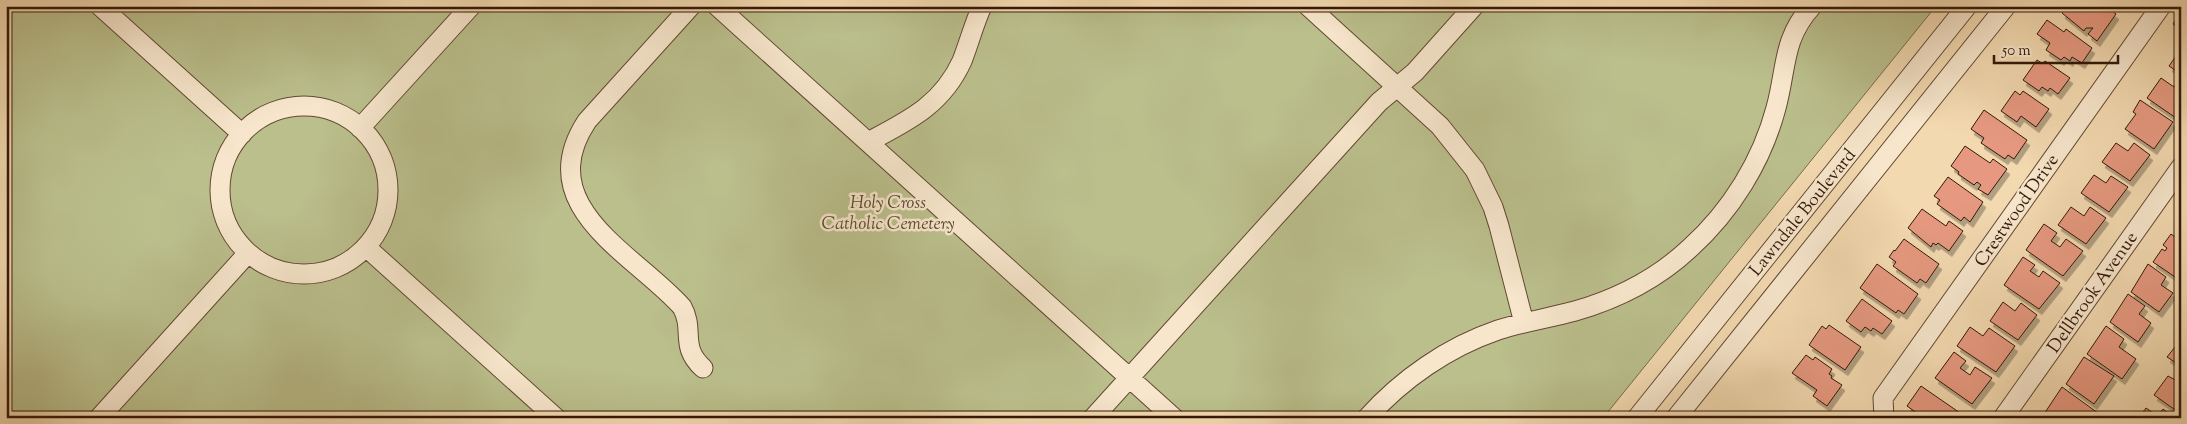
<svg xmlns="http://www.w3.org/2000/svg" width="2187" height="424" font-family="'Sorts Mill Goudy',serif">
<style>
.green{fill:#babf8c;stroke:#766c4a}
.building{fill:#e69980;stroke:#331808;filter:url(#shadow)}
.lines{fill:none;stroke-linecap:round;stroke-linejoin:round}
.minor-casing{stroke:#634832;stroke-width:21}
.minor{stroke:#f7e6cc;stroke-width:19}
.labels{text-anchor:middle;stroke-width:5;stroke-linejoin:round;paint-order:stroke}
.park-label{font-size:18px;font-style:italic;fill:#5c4a30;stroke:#f7e6cc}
.street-label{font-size:18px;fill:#331808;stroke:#f7e6cc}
</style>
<defs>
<filter id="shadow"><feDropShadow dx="3" dy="5.5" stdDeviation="0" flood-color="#0004"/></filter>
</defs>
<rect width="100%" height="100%" fill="#f3d9b0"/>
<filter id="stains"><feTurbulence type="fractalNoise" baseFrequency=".004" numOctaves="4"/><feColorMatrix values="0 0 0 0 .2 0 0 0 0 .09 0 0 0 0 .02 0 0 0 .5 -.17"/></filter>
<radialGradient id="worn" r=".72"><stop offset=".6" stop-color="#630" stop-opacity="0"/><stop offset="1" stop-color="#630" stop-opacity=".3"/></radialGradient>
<path class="green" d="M 6,6 L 1936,6 L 1603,418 L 6,418 Z"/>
<path class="building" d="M 2067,6 L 2093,6 L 2098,10 L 2101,6 L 2105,6 L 2116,14 L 2097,41 L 2088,34 L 2093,28 L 2086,28 L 2084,31 L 2062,13 Z
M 2181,13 L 2181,30 L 2173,24 Z
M 2047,20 L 2064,32 L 2066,29 L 2092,48 L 2082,63 L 2072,57 L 2070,61 L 2064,57 L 2061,60 L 2046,50 L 2050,43 L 2037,34 Z
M 2181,49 L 2181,74 L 2169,66 Z
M 2037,60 L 2043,64 L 2045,61 L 2070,78 L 2058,94 L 2050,88 L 2048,91 L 2042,87 L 2039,91 L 2023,80 Z
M 2161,78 L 2174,87 L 2179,79 L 2181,80 L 2181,110 L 2176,118 L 2147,98 Z
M 2015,91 L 2020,95 L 2023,91 L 2049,109 L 2036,127 L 2021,116 L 2017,122 L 2001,111 Z
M 2140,100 L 2173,122 L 2154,149 L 2125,129 L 2136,114 L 2133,112 Z
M 1984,110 L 2027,140 L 2014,159 L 2008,155 L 2005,159 L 1981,143 L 1984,138 L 1971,129 Z
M 2116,143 L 2128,151 L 2134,143 L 2150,155 L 2130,181 L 2102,162 Z
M 1965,146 L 1990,163 L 1993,159 L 2007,169 L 1988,195 L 1978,189 L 1981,185 L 1977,182 L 1974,185 L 1958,174 L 1959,172 L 1951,166 Z
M 2094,175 L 2106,183 L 2111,176 L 2128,187 L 2109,212 L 2081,193 Z
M 1948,177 L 1983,202 L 1970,222 L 1964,217 L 1961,221 L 1937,204 L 1940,200 L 1934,196 Z
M 2071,207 L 2084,216 L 2090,207 L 2106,218 L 2086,244 L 2058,225 Z
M 1922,209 L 1946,226 L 1949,221 L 1963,231 L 1949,251 L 1938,243 L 1936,245 L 1933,243 L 1931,247 L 1908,228 Z
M 2044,224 L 2057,233 L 2051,241 L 2060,247 L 2066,239 L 2083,251 L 2063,276 L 2026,250 Z
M 2171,234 L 2181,241 L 2181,281 L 2153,262 L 2162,249 L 2165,251 L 2167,248 L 2163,245 Z
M 1904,239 L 1939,264 L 1926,283 L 1920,279 L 1917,283 L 1893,266 L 1896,262 L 1889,257 L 1894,250 L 1895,251 Z
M 2023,257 L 2035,265 L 2030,271 L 2039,277 L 2043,271 L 2060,283 L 2039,309 L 2004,285 Z
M 1877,264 L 1918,294 L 1904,314 L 1898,310 L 1896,313 L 1860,288 Z
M 2148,264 L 2166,277 L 2161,285 L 2173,293 L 2159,312 L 2131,292 Z
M 2128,294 L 2145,306 L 2139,314 L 2151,323 L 2138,342 L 2110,322 Z
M 1862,299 L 1892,321 L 1882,334 L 1873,328 L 1871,331 L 1865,327 L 1861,332 L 1846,321 Z
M 2003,302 L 2015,311 L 2021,303 L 2037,315 L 2018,340 L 1990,321 Z
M 1829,325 L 1861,347 L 1845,370 L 1809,345 L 1822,326 L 1826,329 Z
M 2106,326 L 2124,339 L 2119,347 L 2136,359 L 2122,379 L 2087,354 Z
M 1970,327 L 1983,336 L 1989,328 L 2015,346 L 1996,372 L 1957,346 Z
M 2175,347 L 2181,351 L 2181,366 L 2167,357 Z
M 1954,352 L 1966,361 L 1960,368 L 1970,375 L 1975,367 L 1992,378 L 1972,404 L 1935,378 Z
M 1806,355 L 1813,360 L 1815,357 L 1832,369 L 1829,374 L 1832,376 L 1831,378 L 1842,385 L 1827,406 L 1813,396 L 1817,390 L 1792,373 Z
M 2084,357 L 2114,376 L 2094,404 L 2066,384 Z
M 2168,376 L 2181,383 L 2181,414 L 2154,395 Z
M 1921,386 L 1963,415 L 1960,418 L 1924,418 L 1907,406 Z
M 2062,387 L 2098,413 L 2095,418 L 2049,418 L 2044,414 Z
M 2146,408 L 2158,416 L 2163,409 L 2175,418 L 2139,418 Z"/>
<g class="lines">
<g class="minor-casing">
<path id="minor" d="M 100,6 L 242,134
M 691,6 L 587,121 C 530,207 635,254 682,307 C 695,330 679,346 703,368
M 717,6 L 1174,418
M 1308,6 L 1440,126 L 1475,170 L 1493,207 L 1499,226 L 1524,323
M220 190a84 84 0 1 1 168 0a84 84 0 1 1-168 0Z
M 360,128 L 471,6
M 868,142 C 908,121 942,105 962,61 C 969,43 974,24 982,6
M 366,247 L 556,418
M 99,418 L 248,253
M 1093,418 L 1379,102 L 1415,72 L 1474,6
M 1367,418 C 1402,379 1448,347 1498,330 C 1523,322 1549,318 1575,311 C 1617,299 1658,278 1690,248 C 1731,211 1762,161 1776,108 C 1787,68 1782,39 1812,6
M 1637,418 L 1967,6
M 1676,418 L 2006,6
M 1884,418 L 1883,398 L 2161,6
M 2003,418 L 2181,167"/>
</g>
<use href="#minor" class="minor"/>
</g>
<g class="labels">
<g class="park-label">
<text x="888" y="208">Holy Cross<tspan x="888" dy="21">Catholic Cemetery</tspan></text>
</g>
<g class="street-label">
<text transform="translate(2016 210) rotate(-55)" y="6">Crestwood Drive</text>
<text transform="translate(1802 212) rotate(-51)" y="6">Lawndale Boulevard</text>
<text transform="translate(2092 292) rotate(-55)" y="6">Dellbrook Avenue</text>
</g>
</g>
<rect width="2187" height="424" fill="none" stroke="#f3d9b0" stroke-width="25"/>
<rect x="8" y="8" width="2172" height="409" fill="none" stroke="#331808" stroke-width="2.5"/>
<rect x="12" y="12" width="2162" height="399" fill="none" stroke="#331808"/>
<path d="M1994 55v8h124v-8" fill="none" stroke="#331808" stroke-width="2.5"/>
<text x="2002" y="55" font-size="15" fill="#331808" stroke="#f7e6cc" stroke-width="4" paint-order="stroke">50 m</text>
<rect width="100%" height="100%" filter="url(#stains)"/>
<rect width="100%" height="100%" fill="url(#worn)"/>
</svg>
